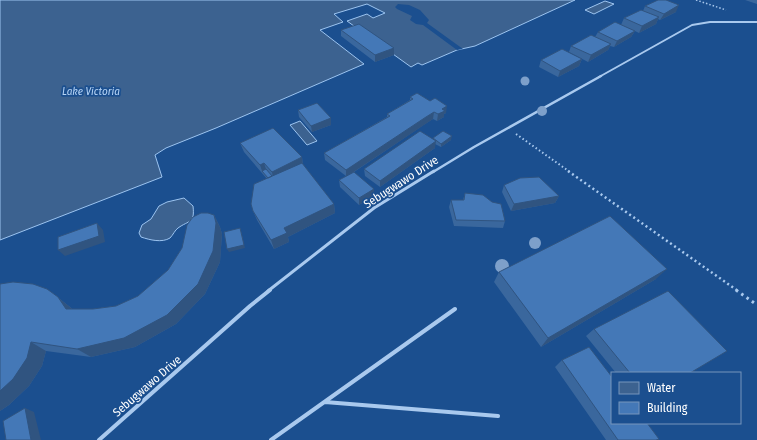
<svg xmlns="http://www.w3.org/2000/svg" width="757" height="440" font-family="'Fira Sans Condensed',sans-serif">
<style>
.water{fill:#3c6290;stroke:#9cc4f0}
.pier{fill:#1b4f8f}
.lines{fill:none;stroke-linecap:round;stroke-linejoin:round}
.path-far3{stroke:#a9c9ee;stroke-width:1.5;stroke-dasharray:1.5 2;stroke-linecap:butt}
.path-far2{stroke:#a9c9ee;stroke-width:2;stroke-dasharray:1.5 2.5;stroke-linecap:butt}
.path-far1{stroke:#a9c9ee;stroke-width:2.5;stroke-dasharray:2 3;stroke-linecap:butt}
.path{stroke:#a9c9ee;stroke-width:3;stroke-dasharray:2.5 4;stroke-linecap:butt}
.lane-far3{stroke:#a9c9ee;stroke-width:2}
.lane-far2{stroke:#a9c9ee;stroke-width:2.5}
.lane-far1{stroke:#a9c9ee;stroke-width:3}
.lane{stroke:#a9c9ee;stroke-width:4}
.tree{fill:#7ea0ca}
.wall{fill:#3a679d}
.shaded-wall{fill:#305480}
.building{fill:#4478b7;stroke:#305480}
.labels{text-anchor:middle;stroke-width:3.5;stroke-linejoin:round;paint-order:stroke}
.far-water-label{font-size:11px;font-style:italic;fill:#b5d3f5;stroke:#1b4f8f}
.street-label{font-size:12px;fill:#fff;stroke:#1b4f8f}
</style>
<rect width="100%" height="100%" fill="#1b4f8f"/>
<path class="water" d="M 0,0 L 575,0 L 475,46 L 457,50 L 422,65 L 418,63 L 411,67 L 347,21 L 367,14 L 373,18 L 385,13 L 367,4 L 334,14 L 343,22 L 320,30 L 364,64 L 216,128 L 166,148 L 155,155 L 162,177 L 0,240 Z
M 605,1 L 614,4 L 594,14 L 585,10 Z
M 300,121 L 317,141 L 307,145 L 290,125 Z
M 184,198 L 193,206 C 195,224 189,220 178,228 C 175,230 173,235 170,238 C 162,243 150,240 141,237 L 139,233 L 142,225 L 151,219 L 159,206 L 167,202 Z"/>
<path class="pier" d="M 398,4 L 409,5 L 420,10 L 429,20 L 427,23 L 463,49 L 457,50 L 423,25 L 416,24 L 410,20 L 412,16 L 397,9 L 395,7 Z"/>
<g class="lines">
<path class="path-far3" d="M 696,0 L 726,10"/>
<path class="path-far2" d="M 516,134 L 570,172"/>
<path class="path-far1" d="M 568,171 L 738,291"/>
<path class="path" d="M 736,290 L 757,305"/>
<path class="lane-far3" d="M 599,77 L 692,25 L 710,22 L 757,22"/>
<path class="lane-far2" d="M 433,172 L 474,147 L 601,76"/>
<path class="lane-far1" d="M 268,291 L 374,208 L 434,171"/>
<path class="lane" d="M 325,402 L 498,416
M 99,440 L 250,306 L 270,290
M 271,440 L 455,309"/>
</g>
<g class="tree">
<circle cx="525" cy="81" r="4.5"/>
<circle cx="542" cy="111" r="5"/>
<circle cx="535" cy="243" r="6"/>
<circle cx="502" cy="266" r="7"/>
</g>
<path class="wall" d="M 745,0 L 757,0 L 757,4 Z
M 645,6 L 676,12 L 660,20 L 658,19 L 656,24 L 639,33 L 635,31 L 631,37 L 614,47 L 610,46 L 608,50 L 588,62 L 569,52 L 571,46 L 595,37 L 598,32 L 621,25 L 624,18 L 643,11 Z
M 341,30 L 394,55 L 375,62 L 341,36 Z
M 582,59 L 579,66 L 558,77 L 539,67 L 541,60 Z
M 410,97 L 446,113 L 444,114 L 444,117 L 437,121 L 433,119 L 425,124 L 354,172 L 374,195 L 359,205 L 340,187 L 339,180 L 346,176 L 325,160 L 324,153 L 387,117 L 387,114 L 410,100 Z
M 298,110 L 331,125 L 312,132 L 299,117 Z
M 433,138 L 451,140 L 441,147 L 435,144 L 435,148 L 380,187 L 365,176 L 364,169 L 433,139 Z
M 240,143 L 302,157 L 303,165 L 334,204 L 335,213 L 288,237 L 289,242 L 274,249 L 257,220 L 253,211 L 267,179 L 244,152 Z
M 504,185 L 559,196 L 555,203 L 511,211 L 502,192 Z
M 465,193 L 505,221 L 503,228 L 454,226 L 449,207 L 451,200 L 463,200 Z
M 214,215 L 220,227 L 222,234 L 220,262 L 205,294 L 176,324 L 135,347 L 91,357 L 46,351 L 42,366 L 29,386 L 9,405 L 0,411 L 0,284 L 60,299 L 70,307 L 72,309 L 93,309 L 116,306 L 138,296 L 168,270 L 182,248 Z
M 499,272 L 656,279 L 541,347 L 494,282 Z
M 594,329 L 690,373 L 616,373 L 586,336 Z
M 562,360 L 656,440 L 606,440 L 555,367 Z"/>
<path class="shaded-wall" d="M 679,5 L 676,12 L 660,20 L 664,14 Z
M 659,17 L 656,24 L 639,33 L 642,26 Z
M 635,31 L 631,37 L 614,47 L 617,41 Z
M 611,44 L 608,50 L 588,62 L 591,55 Z
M 394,48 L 394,55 L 375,62 L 375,55 Z
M 582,59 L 579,66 L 558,77 L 560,71 Z
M 447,106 L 446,113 L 444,114 L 444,117 L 437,121 L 438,114 L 442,109 Z
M 434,112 L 433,119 L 346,177 L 346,170 Z
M 331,118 L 331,125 L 312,132 L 311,126 Z
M 452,136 L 451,140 L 441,147 L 441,144 Z
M 436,141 L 435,148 L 380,187 L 380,181 Z
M 302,157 L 303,166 L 273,178 L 272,172 Z
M 264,163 L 267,172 L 262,171 L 260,165 Z
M 374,189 L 374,195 L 359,205 L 359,198 Z
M 559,196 L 555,203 L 511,211 L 514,204 Z
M 334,204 L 335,213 L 288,237 L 289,242 L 274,249 L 271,240 L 284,228 Z
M 214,215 L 220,227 L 222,234 L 220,262 L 205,294 L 176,324 L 135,347 L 91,357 L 77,349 L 213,251 Z
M 97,223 L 103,230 L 105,242 L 65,256 L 58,250 Z
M 240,228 L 241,231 L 245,248 L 229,252 L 227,249 Z
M 667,269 L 656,279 L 541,347 L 548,338 Z
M 47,289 L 70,307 L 79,319 L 66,309 Z
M 31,342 L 46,351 L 42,366 L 29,386 L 9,405 L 0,411 L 0,391 Z
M 25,408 L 34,412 L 41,440 L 31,440 Z"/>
<path class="building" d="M 658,0 L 666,0 L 679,5 L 664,14 L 645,6 Z
M 641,10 L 659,17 L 642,26 L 624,18 Z
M 615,22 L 635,31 L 617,41 L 598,32 Z
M 359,24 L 394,48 L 375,55 L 341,30 Z
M 591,35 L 611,44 L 591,55 L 571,46 Z
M 562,49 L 582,59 L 560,71 L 541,60 Z
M 417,93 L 430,101 L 435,98 L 447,106 L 442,109 L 445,111 L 438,114 L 434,112 L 426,117 L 346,170 L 324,153 L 390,116 L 387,114 L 413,99 L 410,97 Z
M 317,103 L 331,118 L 311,126 L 298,110 Z
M 273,128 L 302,157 L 272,172 L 264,163 L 260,165 L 240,143 Z
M 420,131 L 436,141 L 380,181 L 364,169 Z
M 443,131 L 452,136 L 441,144 L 433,138 Z
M 302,163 L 334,204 L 284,228 L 287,233 L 271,240 L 253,211 L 251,204 L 254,184 Z
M 266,169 L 272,176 L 268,178 L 262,171 Z
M 354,172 L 374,189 L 359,198 L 339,180 Z
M 539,177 L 559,196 L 514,204 L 504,185 L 520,178 Z
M 465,193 L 483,195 L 492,202 L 501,204 L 505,221 L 456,220 L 451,200 L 464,200 Z
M 201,213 L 208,213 L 214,215 L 216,223 L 213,251 L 198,284 L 167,315 L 124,338 L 77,349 L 31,342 L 27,358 L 13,379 L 0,391 L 0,284 L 13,282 L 33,284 L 47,289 L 58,297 L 66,309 L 93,309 L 116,306 L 138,296 L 168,270 L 182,248 L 187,225 L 193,217 Z
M 610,216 L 667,269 L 548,338 L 499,272 Z
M 97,223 L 99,236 L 58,250 L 58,237 Z
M 240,228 L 244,245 L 227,249 L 224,232 Z
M 668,291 L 727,351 L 690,373 L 630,373 L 594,329 Z
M 589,347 L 612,377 L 612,423 L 647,423 L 659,439 L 656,440 L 618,440 L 562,360 Z
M 25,408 L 31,440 L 6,440 L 3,421 Z"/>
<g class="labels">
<g class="far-water-label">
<text x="91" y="95">Lake Victoria</text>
</g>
<g class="street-label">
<text transform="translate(401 182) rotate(-33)" y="4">Sebugwawo Drive</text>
<text transform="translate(147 386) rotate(-41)" y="4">Sebugwawo Drive</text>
</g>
</g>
<rect x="611" y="372" width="130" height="52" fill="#1b4f8f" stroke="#7695bc"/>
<rect x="619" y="382" width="20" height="12" fill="#3c6290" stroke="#7695bc"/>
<text x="647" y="392" font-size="12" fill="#ffffff">Water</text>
<rect x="619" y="402" width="20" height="12" fill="#4478b7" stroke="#7695bc"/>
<text x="647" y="412" font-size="12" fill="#ffffff">Building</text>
</svg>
